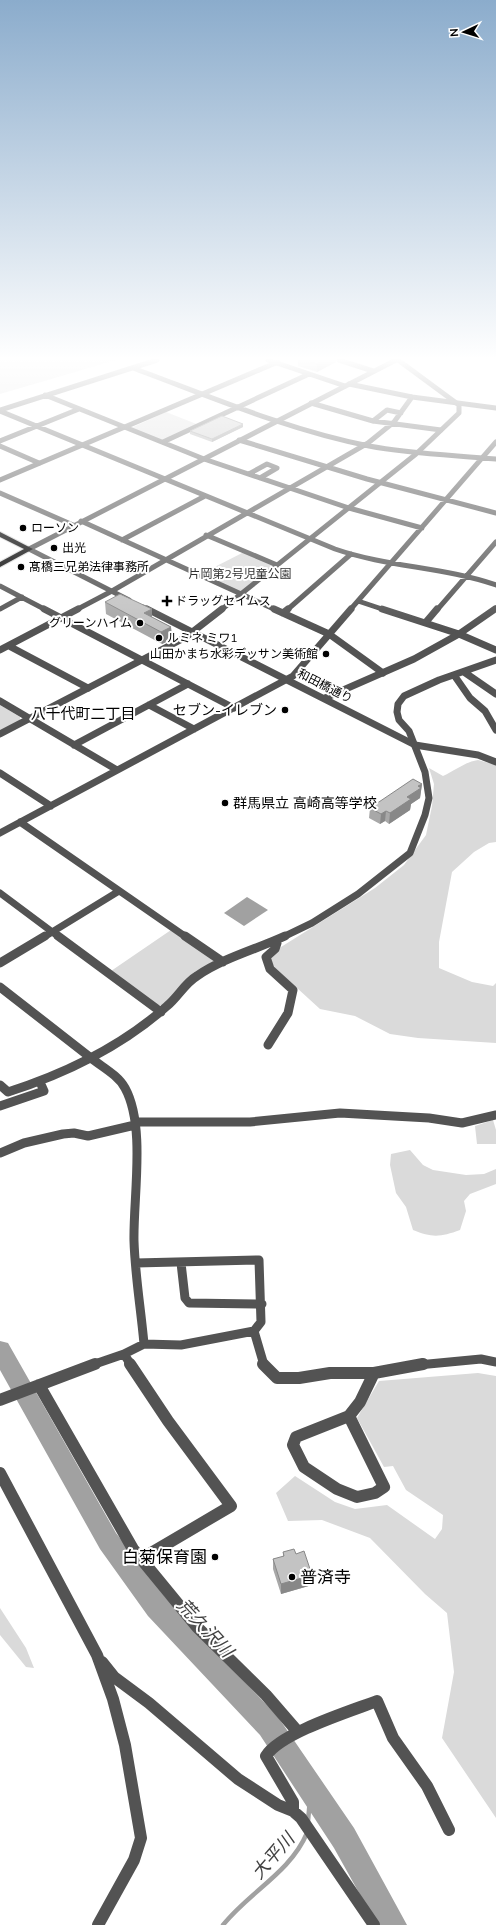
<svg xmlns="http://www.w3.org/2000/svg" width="496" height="1925" font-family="Mulish,'Noto Sans JP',sans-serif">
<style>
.green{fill:#dadada}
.water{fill:#a1a1a1}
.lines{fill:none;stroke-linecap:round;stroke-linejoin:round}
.stream{stroke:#a1a1a1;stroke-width:4.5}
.river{fill:#a1a1a1;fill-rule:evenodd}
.primary-casing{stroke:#dbdbdb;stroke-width:2}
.minor-far3{stroke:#535353;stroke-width:5}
.minor-far2{stroke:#535353;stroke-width:7}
.minor-far1{stroke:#535353;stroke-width:9}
.minor{stroke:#535353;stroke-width:12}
.tertiary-far2{stroke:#535353;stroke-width:5}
.tertiary-far1{stroke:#535353;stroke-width:7}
.tertiary{stroke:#535353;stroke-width:9}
.primary{fill:#000;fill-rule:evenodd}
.wall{fill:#a8a8a8}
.shaded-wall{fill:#888}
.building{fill:#c3c3c3;stroke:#888}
.poi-dot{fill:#000;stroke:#fff;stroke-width:1.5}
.labels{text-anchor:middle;stroke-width:4;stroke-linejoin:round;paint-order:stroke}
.far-poi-label{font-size:12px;fill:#000;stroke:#fff;text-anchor:start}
.far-park-label{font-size:12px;fill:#313131;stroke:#fff}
.far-street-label{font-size:12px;fill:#000;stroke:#fff}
.poi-label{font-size:14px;fill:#000;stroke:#fff;text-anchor:end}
.neighbourhood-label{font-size:15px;fill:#000;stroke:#fff}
.near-poi-label{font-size:17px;fill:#000;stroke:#fff;text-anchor:end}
.near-water-label{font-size:18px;font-style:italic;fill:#424242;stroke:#fff}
</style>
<rect width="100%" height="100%" fill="#fff"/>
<path class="green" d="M 0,360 L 116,360 L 0,394 Z
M 166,412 L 199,425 L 162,440 L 131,428 Z
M 244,552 L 277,565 L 242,594 L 199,575 Z
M 0,705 L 20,717 L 20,721 L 0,731 Z
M 478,760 L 496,765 L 496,842 L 489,843 L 474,852 L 452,872 L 439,942 L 439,968 L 472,982 L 493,986 L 496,983 L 496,1043 L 418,1038 L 390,1034 L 355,1016 L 320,1009 L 274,967 L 270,958 L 281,947 L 375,888 L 404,865 L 426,835 L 432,806 L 434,784 L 429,768 L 443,776 C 456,770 465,762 478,760 Z
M 171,930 L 215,960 L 166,1005 L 157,1005 L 111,971 Z
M 493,1120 L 496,1130 L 496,1144 L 477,1144 L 475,1126 Z
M 410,1150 L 423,1165 L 433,1170 L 466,1175 L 484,1174 L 496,1169 L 496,1184 L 470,1194 L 464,1201 L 466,1211 L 460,1230 C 441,1237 432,1238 413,1230 L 406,1207 L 396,1193 L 390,1165 L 391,1154 Z
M 478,1373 L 496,1376 L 496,1818 L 442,1738 L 454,1672 L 447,1613 L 425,1594 L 370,1538 L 322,1520 L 288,1521 L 276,1493 L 295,1476 L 335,1502 L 355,1509 L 387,1505 L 435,1539 L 442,1529 L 443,1515 L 406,1490 L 393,1466 L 384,1467 L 357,1418 L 379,1381 Z
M 0,1608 L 26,1648 L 34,1668 L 26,1667 L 0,1635 Z"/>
<path class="water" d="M 247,897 L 268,910 L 244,926 L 224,913 Z"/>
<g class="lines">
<path class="stream" d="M 308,1821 L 311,1788
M 223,1925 C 249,1892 290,1873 307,1833"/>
<path class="river" d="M 0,1341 L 8,1343 L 116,1533 L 166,1598 L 278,1717 L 354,1828 L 407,1925 L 377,1925 L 334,1848 L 260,1735 L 148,1616 L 100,1549 L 0,1370 Z"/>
<g class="primary-casing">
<path id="primary" d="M 0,532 L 31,548 L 33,549 L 0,567 L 0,562 L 24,549 L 0,537 Z"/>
</g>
<path class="minor-far3" d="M 268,360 L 345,386
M 339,360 L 373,371
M 133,368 C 211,397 288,430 369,446 C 411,454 454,455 496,459
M 259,370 L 278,362
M 349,384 L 412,397 L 496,408
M 45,395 L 204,459 L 349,508 L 422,528
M 311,403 L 373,421 L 441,430
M 0,410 L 157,360
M 0,411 L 335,549 C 387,567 444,567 496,585
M 373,421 L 387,410 L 401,413
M 239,440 L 367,479 L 496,513
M 0,441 L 79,409
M 163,442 L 309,374
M 0,446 L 39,463
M 249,474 L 267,464 L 277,468 L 260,478
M 0,493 L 73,525
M 81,521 L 276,610
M 206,535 L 277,565
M 122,540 L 205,496
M 0,586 L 46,610
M 358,601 L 385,610
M 0,609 L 22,597
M 76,610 L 112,591 L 368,443 L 394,422 L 412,397
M 287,610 L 351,554
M 350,610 L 496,442
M 437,610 L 496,542"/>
<path class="minor-far2" d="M 44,609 L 234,708
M 274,609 L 329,634 L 383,673
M 382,609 L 459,634 L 496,650
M 283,613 L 288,609
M 426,622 L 437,609
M 9,646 L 88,688
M 0,650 L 78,609
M 464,672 L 496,694
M 454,675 L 470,698 L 485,711 L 496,730
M 0,701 L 117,770
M 149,705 L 194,729
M 74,745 L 188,684
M 0,773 L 51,806
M 20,822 L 186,937
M 0,833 L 293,676 L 351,609
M 0,893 L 59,937
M 44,937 L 119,891
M 283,937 L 312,923 L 358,894 L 410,853 L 425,815 L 429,798 L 425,772 L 409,731 L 399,720 L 397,712 L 398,704 L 404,696 L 439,680 L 496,660"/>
<path class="minor-far1" d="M 58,936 L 161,1012
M 185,936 L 223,962
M 0,963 L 45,936
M 268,1045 L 288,1013 L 293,990 L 270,969 L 266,957 L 275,949 L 277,943 L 274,941
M 91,1058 C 102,1067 118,1075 125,1088 C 146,1126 133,1198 134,1241 C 135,1275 141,1310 144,1344 L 124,1354 L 92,1365
M 0,1085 L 8,1092 C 64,1074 122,1046 167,1006 C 178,997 185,983 197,976 C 223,958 257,949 285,936
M 0,1106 L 44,1091 L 40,1082
M 135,1122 L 250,1122 L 340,1113 L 429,1118 L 462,1123 L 496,1115
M 0,1153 L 24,1143 L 63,1134 L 74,1133 L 88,1136 L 135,1125
M 136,1263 L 259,1260 L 261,1322 L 254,1331 L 181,1345 L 144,1344
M 181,1263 L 185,1298 L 189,1303 L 262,1304
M 254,1331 L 264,1365
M 124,1354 L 131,1365
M 418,1365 L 481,1359 L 496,1362"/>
<path class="minor" d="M 130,1364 L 168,1421 L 231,1506 L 141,1559
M 263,1364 L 277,1378 L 299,1378 L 330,1373 L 374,1373 L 423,1364
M 39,1385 L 133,1549 L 197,1627 L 266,1695 L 298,1732
M 0,1400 L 95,1364
M 349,1416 L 384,1487 L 375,1493 L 357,1497 L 337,1489 L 304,1467 L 293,1445 L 296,1437 Z
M 349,1416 L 360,1402 L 374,1373
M 0,1473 L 97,1655 L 113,1699 L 125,1745 L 141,1838 L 134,1860 L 98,1925
M 102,1662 L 114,1677 L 149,1703 L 238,1779 L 278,1805 L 293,1811 L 301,1818 L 374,1925
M 293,1811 L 293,1802 L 266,1756 C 280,1733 351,1711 377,1701 L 393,1738 L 427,1786 L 449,1830"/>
<path class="tertiary-far2" d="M 0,480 L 259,370
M 129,600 L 29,549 L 396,360
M 143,607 L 149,610
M 221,610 L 416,454 L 459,413 L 459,405 L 398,360
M 493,610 L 496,608"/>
<path class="tertiary-far1" d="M 147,609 L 415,745 L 478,755 L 496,762
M 325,698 L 414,659 L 459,634 L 495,609
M 0,734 L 186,637 L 222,609"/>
<path class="tertiary" d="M 0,987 L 91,1058"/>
<use href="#primary" class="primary"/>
</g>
<path class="wall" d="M 298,360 L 336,360 L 336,362 L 317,372 L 298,366 Z
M 243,427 L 212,442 L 190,434 L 190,431 Z
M 105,602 L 152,609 L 152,617 L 171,627 L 172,639 L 162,644 L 106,614 Z
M 422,784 L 420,798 L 411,804 L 410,810 L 389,824 L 385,821 L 380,824 L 369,818 L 370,808 Z
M 283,1552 L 296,1554 L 312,1585 L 281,1594 L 273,1569 L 273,1559 L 283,1557 Z"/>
<path class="shaded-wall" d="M 325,360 L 336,360 L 336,362 L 317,372 L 317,364 Z
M 243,424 L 243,427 L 212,442 L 212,439 Z
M 152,609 L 152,621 L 144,613 Z
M 171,627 L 172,639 L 162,644 L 161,632 Z
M 422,784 L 420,798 L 411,804 L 410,810 L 389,824 L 390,813 L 418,786 Z
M 386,811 L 385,821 L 380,824 L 381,814 Z
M 312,1575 L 312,1585 L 281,1594 L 281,1584 Z"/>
<path class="building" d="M 306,360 L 325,360 L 317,364 Z
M 222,416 L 243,424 L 212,439 L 190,431 Z
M 120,594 L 152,609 L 144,613 L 171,627 L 161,632 L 105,602 Z
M 413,779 L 422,784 L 418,786 L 421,788 L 407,797 L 411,799 L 390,813 L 386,811 L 381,814 L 370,808 Z
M 294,1549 L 296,1554 L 304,1551 L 312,1575 L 281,1584 L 273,1559 L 284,1556 L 283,1552 Z"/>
<linearGradient id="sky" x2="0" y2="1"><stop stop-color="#8baccc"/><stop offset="0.57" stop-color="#fff"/><stop offset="1" stop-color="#fff" stop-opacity="0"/></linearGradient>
<rect width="496" height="629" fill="url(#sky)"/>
<g class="poi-dot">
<circle cx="23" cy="528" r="4"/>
<circle cx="54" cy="548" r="4"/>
<circle cx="21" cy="567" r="4"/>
<path d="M165 595h4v4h4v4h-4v4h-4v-4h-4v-4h4z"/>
<circle cx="140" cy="623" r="4"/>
<circle cx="159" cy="638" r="4"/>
<circle cx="326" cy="654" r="4"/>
<circle cx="285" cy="710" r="4"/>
<circle cx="225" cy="803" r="4"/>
<circle cx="215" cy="1557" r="4"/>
<circle cx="292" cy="1577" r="4"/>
</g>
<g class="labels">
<g class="far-poi-label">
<text x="31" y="532">ローソン</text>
<text x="62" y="552">出光</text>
<text x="29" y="571">髙橋三兄弟法律事務所</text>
<text x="175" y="605">ドラッグセイムス</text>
<text x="132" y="627" text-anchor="end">グリーンハイム</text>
<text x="167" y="642">ルミネ ミワ1</text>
<text x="318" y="658" text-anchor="end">山田かまち水彩デッサン美術館</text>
</g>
<g class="far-park-label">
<text x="240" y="578">片岡第2号児童公園</text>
</g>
<g class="far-street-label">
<text transform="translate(325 686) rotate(27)" y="4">和田橋通り</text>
</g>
<g class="poi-label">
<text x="277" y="715">セブン-イレブン</text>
<text x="233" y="808" text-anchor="start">群馬県立 高崎高等学校</text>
</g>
<g class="neighbourhood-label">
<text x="83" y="719">八千代町二丁目</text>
</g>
<g class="near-poi-label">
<text x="207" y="1563">白菊保育園</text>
<text x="300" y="1583" text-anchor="start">普済寺</text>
</g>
<g class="near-water-label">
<text transform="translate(205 1628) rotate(47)" y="6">荒久沢川</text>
<text transform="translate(273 1856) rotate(-49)" y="6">大平川</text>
</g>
</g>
<g transform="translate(464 32) rotate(266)" stroke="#ffffff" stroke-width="3" paint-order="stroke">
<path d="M0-3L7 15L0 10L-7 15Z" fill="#000000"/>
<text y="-6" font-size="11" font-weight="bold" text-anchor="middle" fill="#000000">N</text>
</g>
</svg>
